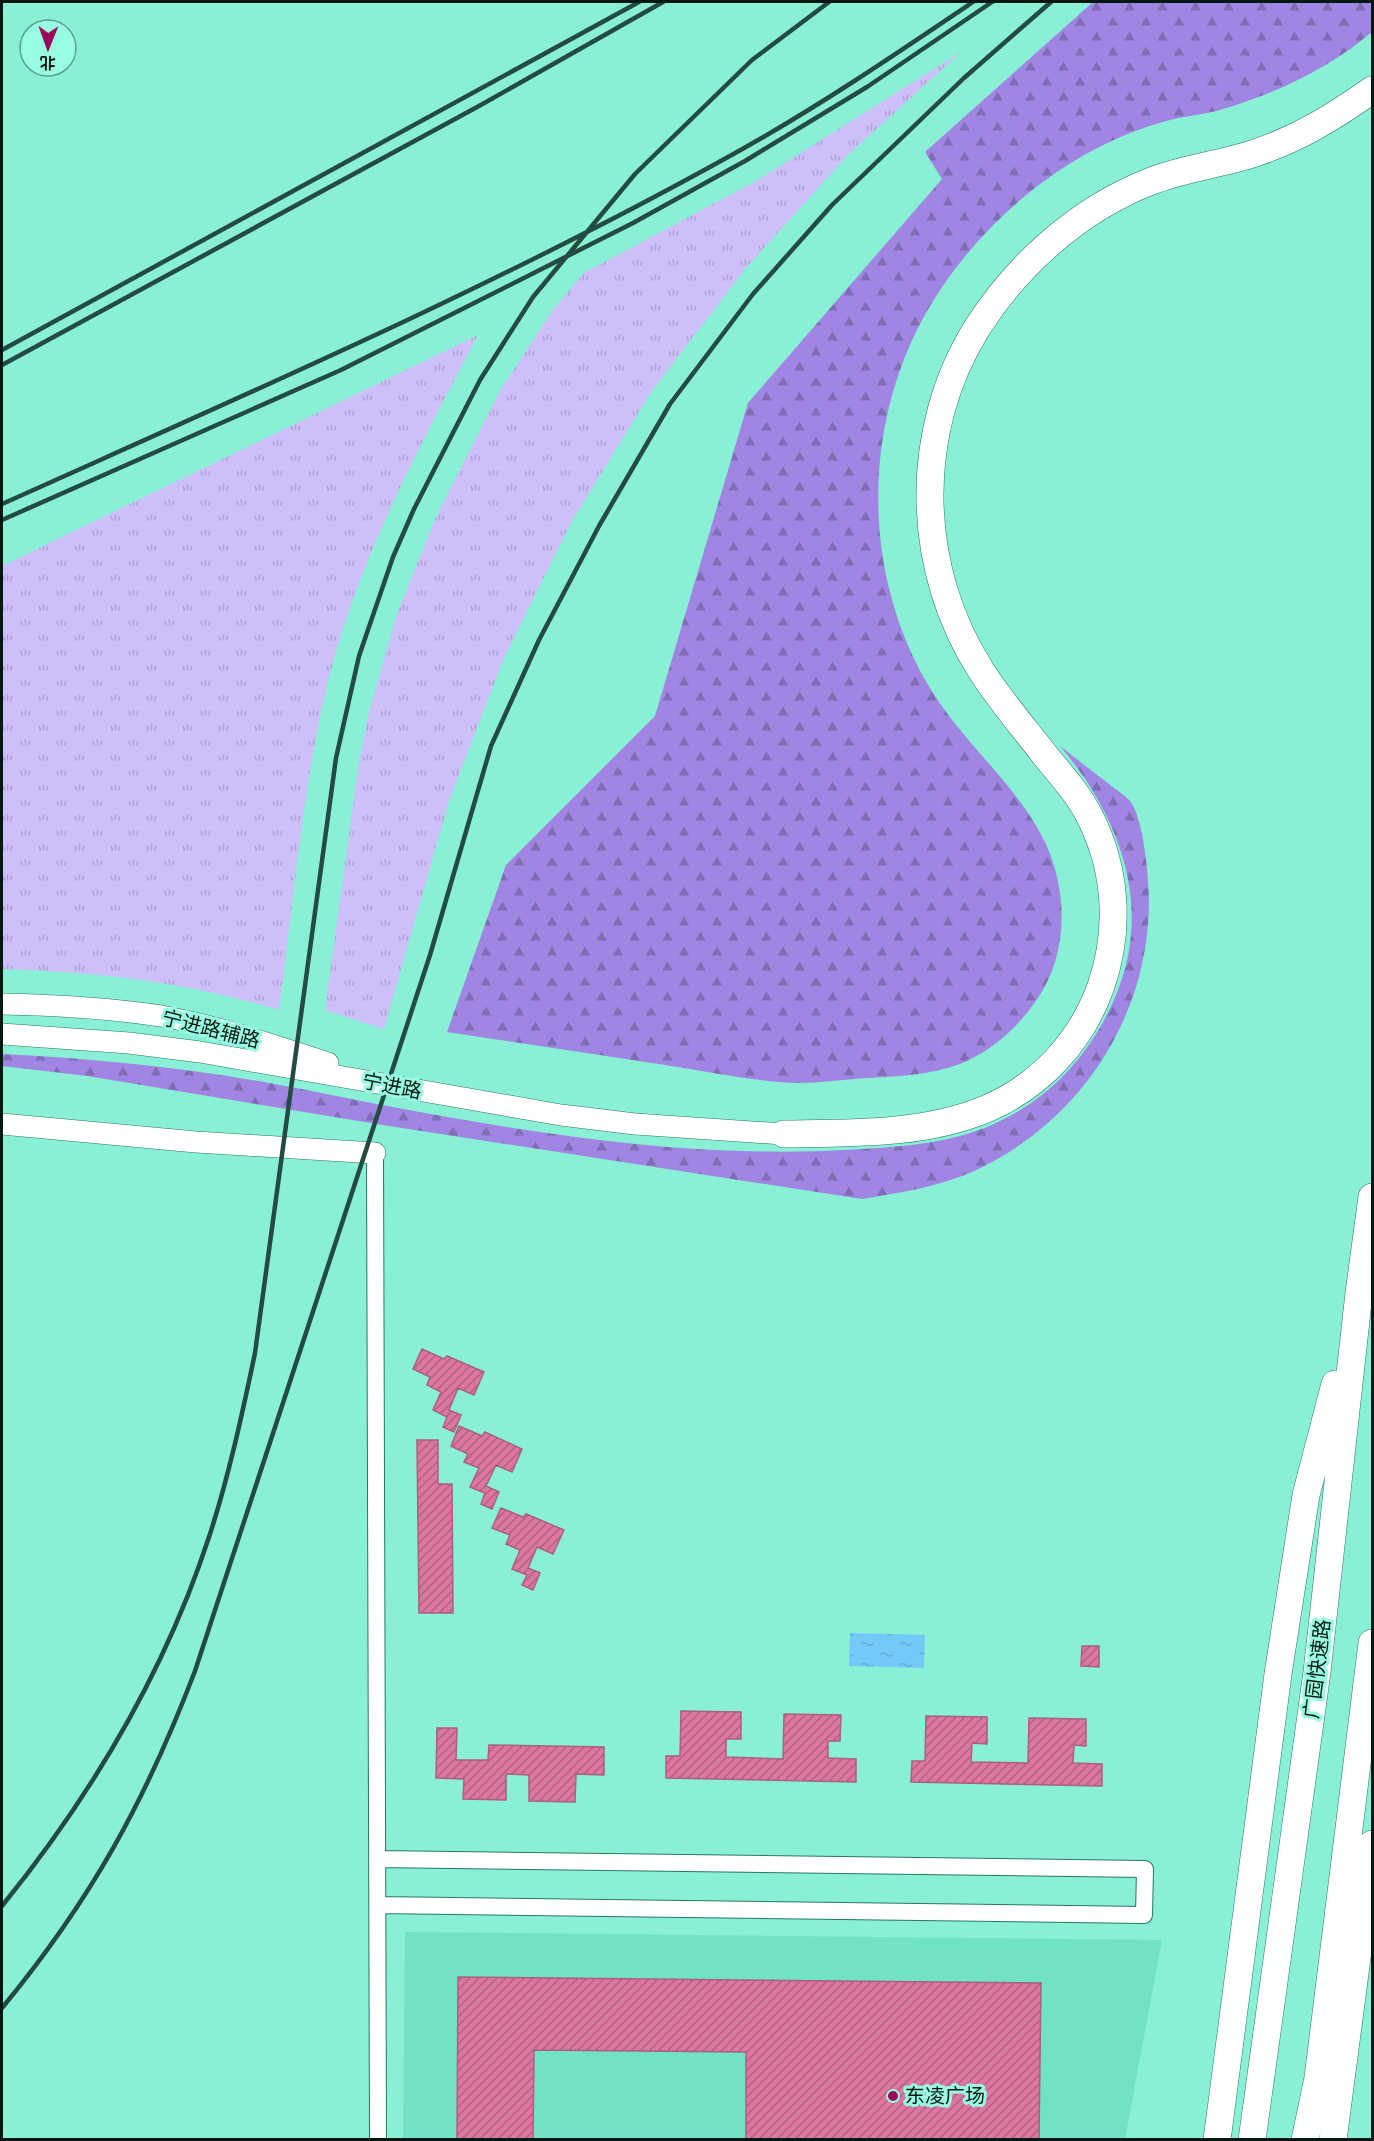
<svg xmlns="http://www.w3.org/2000/svg" width="1374" height="2141" font-family="'DejaVu Sans','Noto Sans SC',sans-serif">
<style>
.built{fill:#72e2c6}
.grass{fill:url(#grass-tufts)}
.forest{fill:url(#forest-firs)}
.water{fill:url(#water-ripples)}
.building{fill:url(#building-hatch);stroke:#ab607e;stroke-width:1.5}
.lines{fill:none;stroke-linecap:round;stroke-linejoin:round}
.minor-casing{stroke:#287866;stroke-width:18}
.tertiary-casing{stroke:#287866;stroke-width:22}
.trunk-casing{stroke:#287866;stroke-width:28}
.minor{stroke:#fff;stroke-width:16}
.tertiary{stroke:#fff;stroke-width:21}
.trunk{stroke:#fff;stroke-width:27}
.rail{stroke:#234b41;stroke-width:4.5}
.poi-dot{fill:#9a095a;stroke:#97fce2;stroke-width:2}
.labels{text-anchor:middle;stroke-width:6;stroke-linejoin:round;paint-order:stroke}
.street-label{font-size:20px;fill:#031813;stroke:#97fce2}
.poi-label{font-size:20px;fill:#031813;stroke:#97fce2;text-anchor:start}
</style>
<defs>
<pattern id="grass-tufts" width="24" height="20" patternUnits="userSpaceOnUse" patternTransform="scale(1.5)"><rect width="24" height="20" fill="#cdbff8"/><path d="M3 7l-1-3M5 7V3M7 7l1-3M15 17l-1-3M17 17v-4M19 17l1-3" fill="none" stroke="#aea3d4"/></pattern>
<pattern id="forest-firs" width="22" height="20" patternUnits="userSpaceOnUse" patternTransform="scale(1.5)"><rect width="22" height="20" fill="#a086e2"/><path d="M5 1l3.5 6h-7zM16 11l3.5 6h-7z" fill="#806db6"/></pattern>
<pattern id="water-ripples" width="26" height="14" patternUnits="userSpaceOnUse" patternTransform="scale(1.5)"><rect width="26" height="14" fill="#74c9f9"/><path d="M2 4q2-2 4 0t4 0M15 11q2-2 4 0t4 0" fill="none" stroke="#63acd5"/></pattern>
<pattern id="building-hatch" width="6" height="6" patternUnits="userSpaceOnUse" patternTransform="scale(1.5)"><rect width="6" height="6" fill="#dd77a0"/><path d="M-1 1l2-2M0 6l6-6M5 7l2-2" fill="none" stroke="#b16181"/></pattern>
</defs>
<rect width="100%" height="100%" fill="#89efd5"/>
<path class="built" d="M 405,1932 L 1162,1940 L 1125,2139 L 403,2140 Z"/>
<path class="grass" d="M 961,52 L 848,155 L 745,269 L 652,391 L 572,521 L 504,658 L 449,801 L 384,1029 L 325,1010 L 359,762 L 369,712 L 397,614 L 435,519 L 500,391 L 552,311 L 584,273 L 756,181 Z
M 478,335 C 425,437 370,537 337,648 C 304,762 295,893 279,1010 C 186,982 99,972 2,969 L 2,566 Z"/>
<path class="forest" d="M 1093,2 L 1372,2 L 1372,32 C 1328,69 1275,94 1220,110 C 1201,115 1182,116 1163,122 C 1069,148 984,219 933,301 C 859,421 859,584 939,702 C 971,749 1018,788 1044,840 C 1066,885 1069,943 1044,988 C 1026,1019 1001,1044 969,1060 C 937,1075 901,1076 866,1078 C 838,1080 807,1085 779,1082 C 741,1079 703,1071 665,1065 C 592,1054 519,1043 447,1032 L 506,865 L 655,716 L 748,403 L 942,179 L 925,152 Z
M 1059,745 C 1075,758 1092,771 1109,784 C 1115,789 1125,795 1130,801 C 1144,819 1149,880 1149,903 C 1148,1020 1078,1124 972,1172 C 937,1187 899,1193 862,1199 L 389,1126 L 87,1076 L 2,1066 L 2,1054 C 89,1058 177,1067 264,1082 C 314,1091 364,1102 414,1111 C 556,1137 700,1158 844,1150 C 895,1147 947,1145 994,1124 C 1053,1098 1097,1047 1119,987 C 1152,900 1117,812 1059,745 Z"/>
<path class="water" d="M 850,1633 L 925,1635 L 924,1668 L 849,1666 Z"/>
<path class="building" d="M 422,1349 L 444,1359 L 447,1356 L 484,1372 L 474,1395 L 458,1388 L 449,1410 L 461,1415 L 454,1432 L 443,1427 L 447,1417 L 433,1410 L 441,1392 L 427,1385 L 430,1377 L 413,1369 Z
M 459,1426 L 482,1436 L 485,1432 L 522,1449 L 512,1472 L 496,1465 L 486,1486 L 499,1492 L 492,1509 L 481,1504 L 485,1493 L 470,1487 L 479,1468 L 464,1462 L 468,1454 L 451,1446 Z
M 417,1440 L 438,1440 L 438,1484 L 452,1484 L 453,1613 L 419,1613 Z
M 501,1508 L 523,1517 L 526,1514 L 564,1530 L 553,1554 L 537,1547 L 528,1568 L 540,1573 L 533,1590 L 522,1585 L 527,1575 L 512,1569 L 520,1550 L 506,1544 L 510,1535 L 492,1528 Z
M 1082,1646 L 1099,1646 L 1099,1667 L 1081,1666 Z
M 681,1711 L 741,1712 L 741,1739 L 726,1739 L 726,1757 L 783,1759 L 784,1714 L 841,1715 L 840,1741 L 828,1741 L 828,1758 L 856,1759 L 856,1782 L 666,1778 L 666,1756 L 680,1756 Z
M 926,1716 L 987,1717 L 987,1744 L 972,1743 L 971,1762 L 1028,1763 L 1029,1718 L 1086,1719 L 1086,1746 L 1074,1745 L 1073,1763 L 1102,1764 L 1102,1786 L 911,1782 L 912,1761 L 925,1761 Z
M 437,1728 L 457,1728 L 456,1760 L 488,1760 L 489,1745 L 604,1747 L 604,1775 L 576,1774 L 575,1802 L 529,1801 L 529,1775 L 506,1774 L 506,1800 L 463,1799 L 464,1779 L 436,1778 Z
M 458,1977 L 1041,1983 L 1039,2140 L 746,2140 L 746,2052 L 534,2050 L 533,2140 L 457,2140 Z"/>
<g class="lines">
<g class="minor-casing">
<path id="minor" d="M 375,1153 L 378,2140
M 377,1859 L 1145,1869 L 1144,1915 L 378,1905"/>
</g>
<g class="tertiary-casing">
<path id="tertiary" d="M 2,1004 C 55,1005 108,1008 161,1016 C 218,1026 273,1045 328,1063
M 2,1034 L 129,1043 L 200,1052 L 561,1115 L 635,1124 L 784,1134
M 2,1124 L 196,1142 L 375,1153"/>
</g>
<g class="trunk-casing">
<path id="trunk" d="M 784,1134 C 851,1133 924,1135 986,1109 C 1099,1061 1145,926 1090,817 C 1078,793 1060,774 1044,754 C 1023,727 1000,700 982,672 C 915,569 912,432 977,328 C 1017,265 1078,210 1149,182 C 1183,168 1220,165 1255,153 C 1298,139 1335,116 1372,90
M 1217,2140 L 1278,1674 L 1306,1495 L 1335,1384
M 1252,2140 L 1317,1672 L 1359,1293 L 1372,1197
M 1305,2140 L 1318,2078 L 1372,1643
M 1333,2140 L 1372,1844"/>
</g>
<use href="#minor" class="minor"/>
<use href="#tertiary" class="tertiary"/>
<use href="#trunk" class="trunk"/>
<path class="rail" d="M 2,350 L 639,2
M 2,365 L 479,106 L 663,2
M 2,504 C 249,393 499,285 737,152 C 818,107 896,54 973,2
M 2,520 L 341,370 L 633,223 L 745,161 L 867,87 L 992,2
M 2,1906 C 91,1796 166,1670 210,1534 C 229,1475 242,1415 255,1353 L 336,758 L 359,656 L 393,557 L 414,509 L 480,380 L 533,297 L 635,174 L 752,60 L 829,2
M 2,2008 C 91,1900 145,1802 195,1671 L 430,955 L 491,746 L 539,640 L 599,526 L 670,404 L 753,294 L 832,205 L 964,78 L 1051,2"/>
</g>
<circle class="poi-dot" cx="893" cy="2096" r="6"/>
<g class="labels">
<g class="street-label">
<text transform="translate(211 1029) rotate(14)" y="7">宁进路辅路</text>
<text transform="translate(392 1086) rotate(11)" y="7">宁进路</text>
<text transform="translate(1317 1669) rotate(-83)" y="7">广园快速路</text>
</g>
<g class="poi-label">
<text x="905" y="2103">东凌广场</text>
</g>
</g>
<rect width="1374" height="2141" fill="none" stroke="#031813" stroke-width="6"/>
<g transform="translate(48 48) rotate(181)"><circle r="28" fill="#97fce2" stroke="#5ca18f" stroke-width="1.5"/>
<path d="M0-4.5L10 22L0 15L-10 22Z" fill="#9a095a"/>
<text y="-9" font-size="16" font-weight="bold" text-anchor="middle" fill="#031813">北</text>
</g>
</svg>
